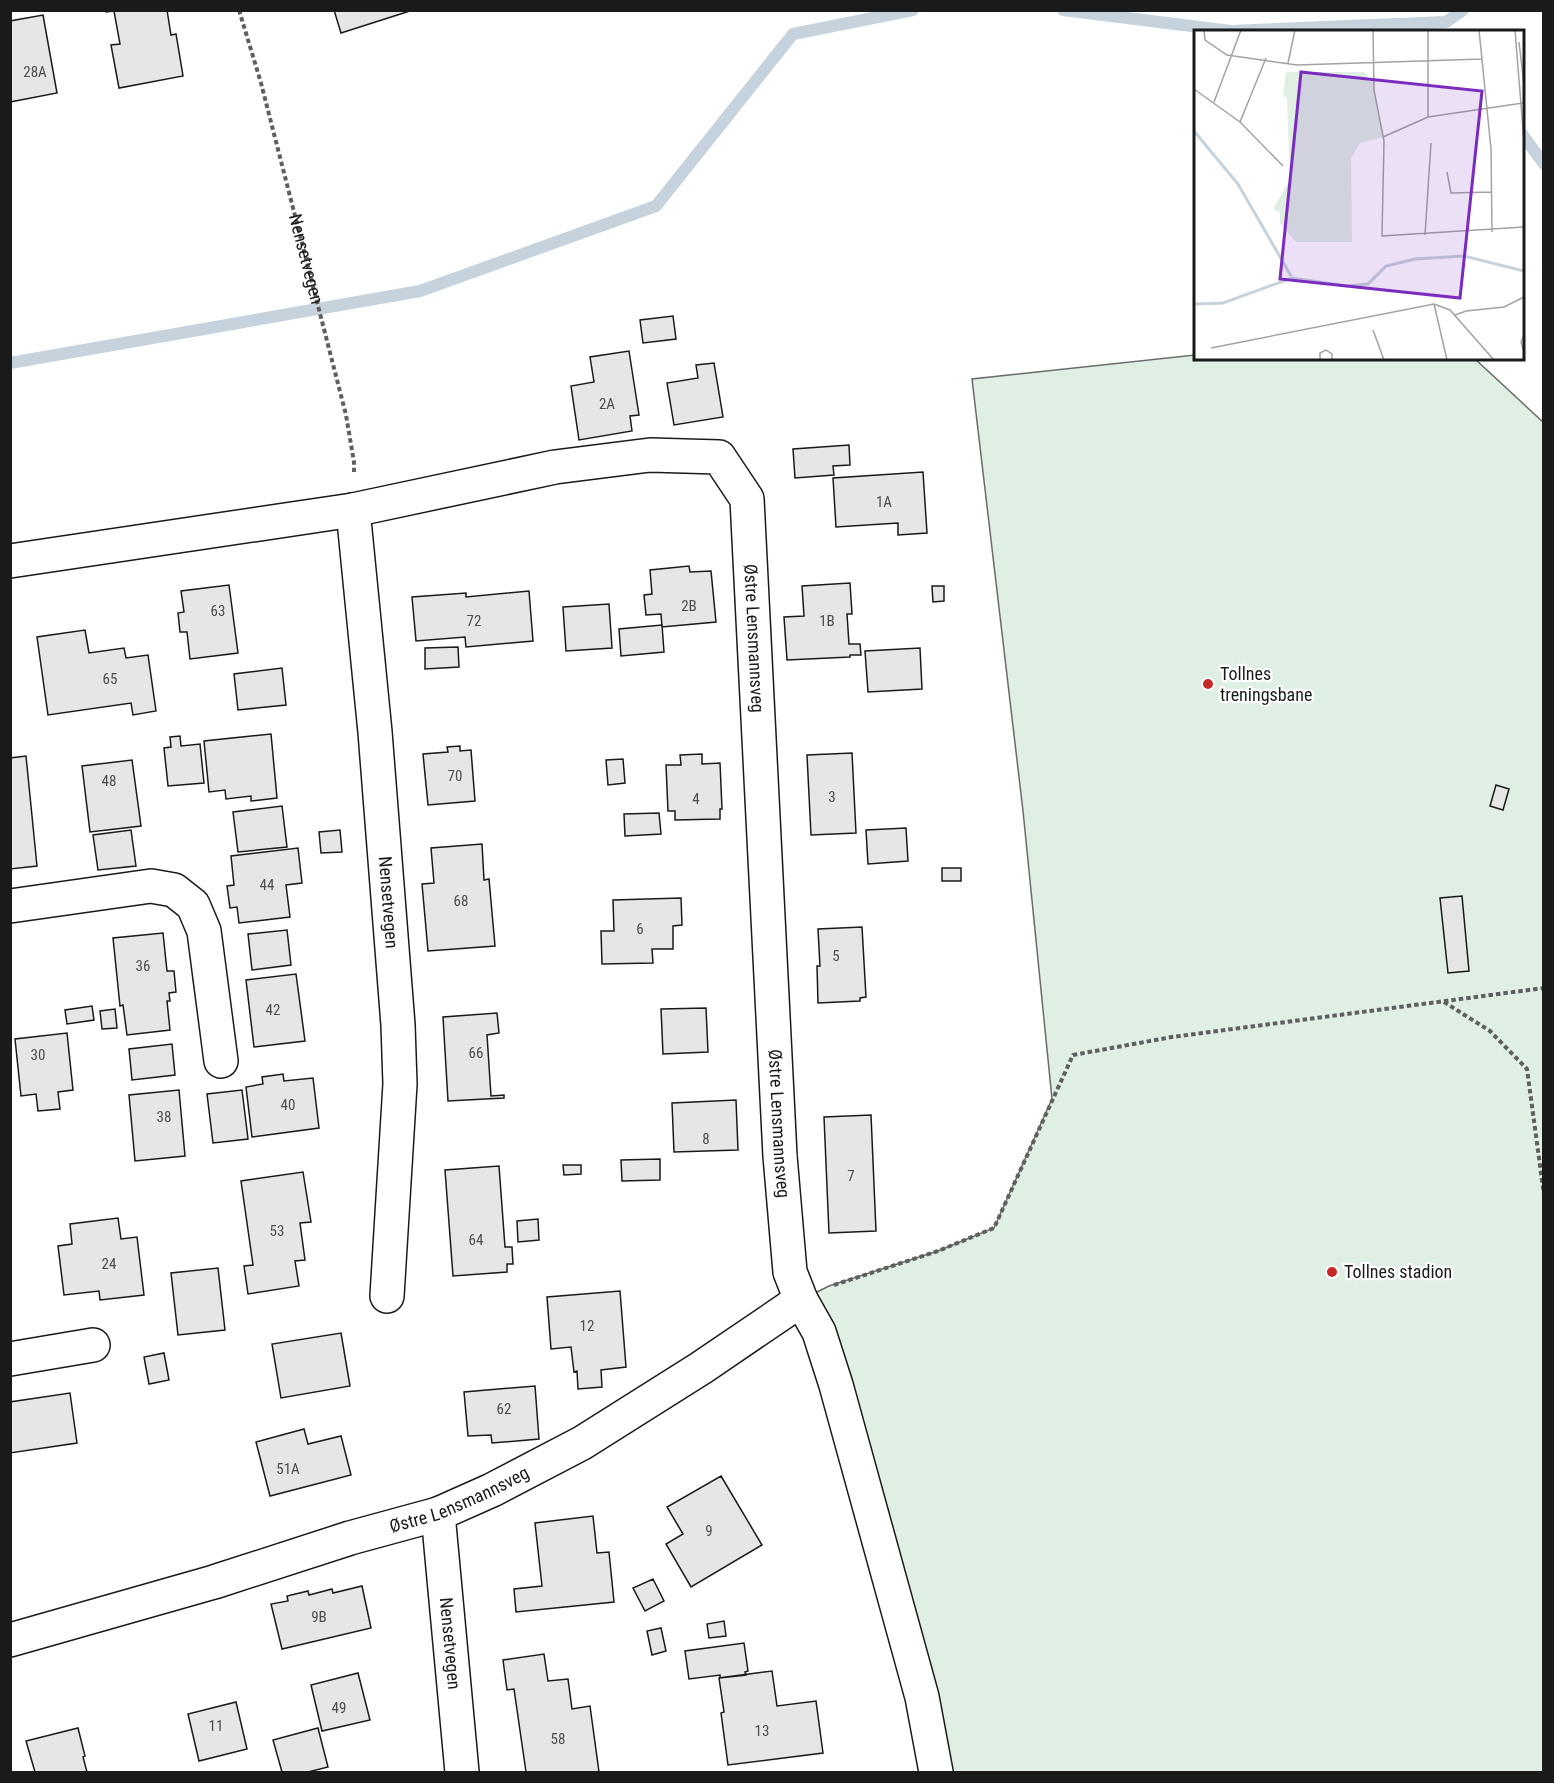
<svg xmlns="http://www.w3.org/2000/svg" width="1554" height="1783" font-family="'Roboto Condensed',sans-serif">
<style>
.green{fill:#e0efe3;stroke:#6a6a6a;stroke-width:1.5}
.lines{fill:none;stroke-linecap:round;stroke-linejoin:round}
.stream{stroke:#c6d2dc;stroke-width:12}
.building{fill:#e6e6e6;stroke:#1a1a1a;stroke-width:1.5}
.minor-casing{stroke:#1a1a1a;stroke-width:36}
.path{stroke:#5f5f5f;stroke-width:4;stroke-dasharray:4.5 3;stroke-linecap:butt}
.minor{stroke:#fff;stroke-width:33}
.poi-dot{fill:#c62828;stroke:#fff;stroke-width:2}
.labels{text-anchor:middle;stroke-width:4.5;stroke-linejoin:round;paint-order:stroke}
.number-label{font-size:15px;fill:#4d4d4d}
.street-label{font-size:18px;fill:#1a1a1a;stroke:#fff}
.poi-label{font-size:18px;fill:#1a1a1a;stroke:#fff;text-anchor:start}
.inset-river{fill:none;stroke:#c6d2dc;stroke-width:3}
.inset-road{fill:none;stroke:#a3a3a3;stroke-width:1.5}
.view{fill:#7b2cbf;fill-opacity:0.15;stroke:#7b2cbf;stroke-width:3}
.inset-edge{fill:none;stroke:#1a1a1a;stroke-width:3}
</style>
<rect width="100%" height="100%" fill="#fff"/>
<path class="green" d="M 1195,355 L 1196,358 L 1475,359 L 1544,423 L 1543,1772 L 949,1772 L 801,1300 L 829,1286 L 938,1251 L 994,1228 L 1052,1099 L 1023,811 L 972,379 Z"/>
<g class="lines">
<path class="stream" d="M 1063,10 L 1231,31 L 1446,22 L 1463,10
M 1522,134 L 1544,164
M 10,363 L 420,291 L 656,206 L 793,34 L 913,10"/>
</g>
<path class="building" d="M 105,10 L 167,10 L 171,35 L 176,34 L 183,76 L 119,88 L 111,45 L 120,44 L 114,11 L 106,12 Z
M 334,10 L 413,10 L 341,33 Z
M 43,15 L 57,93 L 10,102 L 10,21 Z
M 673,316 L 676,339 L 643,343 L 640,320 Z
M 629,351 L 639,415 L 630,416 L 632,431 L 579,440 L 571,386 L 594,382 L 590,357 Z
M 714,363 L 723,417 L 674,425 L 667,383 L 698,378 L 696,365 Z
M 849,445 L 850,465 L 833,466 L 834,475 L 795,478 L 793,449 Z
M 923,472 L 927,533 L 898,535 L 898,523 L 836,527 L 833,478 Z
M 689,566 L 690,572 L 711,571 L 716,622 L 662,627 L 661,614 L 646,615 L 644,595 L 652,594 L 650,570 Z
M 850,583 L 852,614 L 847,614 L 849,644 L 860,644 L 861,655 L 850,655 L 850,657 L 787,660 L 784,617 L 804,616 L 802,586 Z
M 229,585 L 238,653 L 190,659 L 187,632 L 180,632 L 178,613 L 184,612 L 181,591 Z
M 932,586 L 944,586 L 944,601 L 933,602 Z
M 529,591 L 533,641 L 466,647 L 465,637 L 416,641 L 412,597 L 466,593 L 466,597 Z
M 609,604 L 612,648 L 566,651 L 563,607 Z
M 662,625 L 664,652 L 621,656 L 619,629 Z
M 85,630 L 89,653 L 124,648 L 126,658 L 148,655 L 156,711 L 133,715 L 131,703 L 48,715 L 37,637 Z
M 458,647 L 459,667 L 425,669 L 425,648 Z
M 920,648 L 922,689 L 868,692 L 865,651 Z
M 282,668 L 286,705 L 238,710 L 234,674 Z
M 271,734 L 277,798 L 251,801 L 251,796 L 226,799 L 225,790 L 209,792 L 204,741 Z
M 180,736 L 181,746 L 200,744 L 204,783 L 168,786 L 164,748 L 171,747 L 170,737 Z
M 460,746 L 460,751 L 471,750 L 475,801 L 428,805 L 423,754 L 448,752 L 447,747 Z
M 852,753 L 856,833 L 811,835 L 807,755 Z
M 702,754 L 702,764 L 720,763 L 722,809 L 720,809 L 720,819 L 675,820 L 675,811 L 668,811 L 666,765 L 681,765 L 680,755 Z
M 26,756 L 37,866 L 10,869 L 10,758 Z
M 623,759 L 625,783 L 608,785 L 606,760 Z
M 132,760 L 141,826 L 90,832 L 82,766 Z
M 1496,785 L 1509,789 L 1503,810 L 1490,806 Z
M 282,806 L 287,847 L 238,852 L 233,812 Z
M 659,813 L 661,834 L 625,836 L 624,814 Z
M 906,828 L 908,861 L 868,864 L 866,830 Z
M 131,830 L 136,866 L 98,870 L 93,835 Z
M 340,830 L 342,852 L 321,853 L 319,832 Z
M 482,844 L 484,880 L 489,879 L 495,946 L 428,951 L 422,884 L 434,883 L 431,848 Z
M 298,848 L 302,883 L 286,885 L 290,917 L 239,923 L 237,907 L 230,908 L 227,886 L 234,885 L 231,856 Z
M 942,868 L 961,868 L 961,881 L 942,881 Z
M 1462,896 L 1469,971 L 1448,973 L 1440,898 Z
M 681,898 L 682,925 L 673,926 L 673,949 L 652,949 L 653,963 L 602,964 L 601,931 L 614,931 L 613,900 Z
M 862,927 L 866,997 L 860,998 L 860,1001 L 818,1003 L 817,966 L 820,966 L 818,929 Z
M 287,930 L 291,965 L 252,970 L 248,934 Z
M 163,933 L 167,971 L 174,971 L 176,992 L 169,993 L 170,1001 L 167,1001 L 170,1030 L 127,1035 L 123,1005 L 120,1006 L 113,938 Z
M 296,974 L 305,1041 L 254,1047 L 246,980 Z
M 92,1006 L 94,1020 L 67,1024 L 65,1010 Z
M 706,1008 L 708,1052 L 663,1054 L 661,1009 Z
M 115,1009 L 117,1028 L 102,1029 L 100,1011 Z
M 497,1013 L 499,1033 L 487,1035 L 491,1096 L 504,1095 L 504,1098 L 448,1101 L 443,1017 Z
M 67,1033 L 73,1090 L 58,1092 L 60,1109 L 38,1111 L 36,1094 L 21,1096 L 15,1039 Z
M 172,1044 L 175,1075 L 132,1080 L 129,1049 Z
M 283,1074 L 284,1081 L 313,1078 L 319,1128 L 252,1137 L 246,1087 L 263,1084 L 262,1077 Z
M 179,1090 L 185,1156 L 135,1161 L 129,1095 Z
M 242,1090 L 248,1139 L 213,1143 L 207,1094 Z
M 736,1100 L 738,1150 L 674,1152 L 672,1103 Z
M 871,1115 L 876,1231 L 829,1233 L 824,1117 Z
M 660,1159 L 660,1180 L 622,1181 L 621,1160 Z
M 563,1165 L 581,1165 L 581,1174 L 564,1175 Z
M 499,1166 L 505,1247 L 512,1247 L 513,1264 L 507,1264 L 507,1272 L 453,1276 L 445,1170 Z
M 303,1172 L 311,1222 L 300,1223 L 305,1260 L 295,1261 L 299,1286 L 248,1294 L 244,1266 L 253,1265 L 241,1181 Z
M 118,1218 L 121,1239 L 137,1237 L 144,1295 L 100,1300 L 99,1291 L 64,1295 L 58,1246 L 72,1244 L 70,1224 Z
M 538,1219 L 539,1240 L 518,1242 L 517,1221 Z
M 218,1268 L 225,1330 L 178,1335 L 171,1273 Z
M 620,1291 L 626,1367 L 601,1370 L 602,1387 L 578,1389 L 577,1371 L 574,1372 L 571,1347 L 551,1349 L 547,1297 Z
M 341,1333 L 350,1386 L 281,1398 L 272,1344 Z
M 164,1353 L 169,1380 L 149,1384 L 144,1357 Z
M 535,1386 L 539,1439 L 492,1443 L 491,1435 L 468,1436 L 464,1392 Z
M 70,1393 L 77,1443 L 10,1453 L 10,1402 Z
M 304,1429 L 308,1444 L 341,1436 L 351,1475 L 270,1496 L 256,1442 Z
M 721,1476 L 762,1545 L 691,1587 L 666,1544 L 683,1534 L 667,1507 Z
M 593,1516 L 597,1553 L 609,1552 L 614,1602 L 516,1612 L 514,1589 L 542,1586 L 535,1523 Z
M 653,1579 L 664,1601 L 645,1611 L 633,1588 Z
M 362,1586 L 371,1628 L 282,1649 L 271,1604 L 288,1601 L 287,1596 L 308,1591 L 309,1595 L 332,1589 L 333,1593 Z
M 724,1621 L 726,1636 L 709,1638 L 707,1624 Z
M 661,1628 L 666,1651 L 652,1655 L 647,1631 Z
M 744,1643 L 748,1671 L 745,1672 L 746,1675 L 720,1678 L 720,1675 L 689,1679 L 685,1651 Z
M 544,1654 L 548,1681 L 568,1679 L 572,1709 L 590,1706 L 599,1772 L 526,1772 L 514,1689 L 507,1690 L 503,1660 Z
M 772,1671 L 777,1706 L 816,1701 L 823,1753 L 728,1765 L 721,1713 L 724,1712 L 719,1678 Z
M 358,1673 L 370,1720 L 322,1731 L 311,1685 Z
M 236,1702 L 247,1749 L 199,1761 L 188,1714 Z
M 78,1728 L 85,1756 L 83,1757 L 87,1772 L 35,1772 L 26,1741 Z
M 318,1728 L 328,1767 L 308,1772 L 282,1772 L 273,1740 Z"/>
<g class="lines">
<g class="minor-casing">
<g id="minor">
<path id="s2" d="M 353,510 L 375,732 L 398,1025 L 400,1084 L 387,1296"/>
<path id="s3" d="M 10,561 L 353,510 L 555,467 L 650,455 L 719,457 L 747,499 L 780,1156 L 790,1272 L 801,1300 L 819,1332 L 836,1385 L 922,1697 L 936,1772"/>
<path d="M 10,906 L 151,886 L 174,890 L 193,905 L 204,931 L 221,1061"/>
<path d="M 10,1359 L 93,1345"/>
<path id="s4" d="M 438,1514 L 462,1772"/>
<path id="s5" d="M 10,1640 L 214,1582 L 350,1538 L 438,1514 L 492,1490 L 582,1443 L 701,1368 L 801,1300"/>
</g>
</g>
<g class="path">
<path id="s1" d="M 239,10 L 261,83 L 346,415 L 354,462 L 354,472"/>
<path d="M 1444,1002 L 1490,1031 L 1527,1069 L 1544,1195"/>
<path d="M 834,1285 L 938,1251 L 994,1228 L 1073,1055 L 1172,1037 L 1544,988"/>
</g>
<use href="#minor" class="minor"/>
</g>
<g class="poi-dot">
<circle cx="1208" cy="684" r="6"/>
<circle cx="1332" cy="1272" r="6"/>
</g>
<g class="labels">
<g class="number-label">
<text x="35" y="77">28A</text>
<text x="607" y="409">2A</text>
<text x="884" y="507">1A</text>
<text x="689" y="611">2B</text>
<text x="218" y="616">63</text>
<text x="474" y="626">72</text>
<text x="827" y="626">1B</text>
<text x="110" y="684">65</text>
<text x="455" y="781">70</text>
<text x="109" y="786">48</text>
<text x="832" y="802">3</text>
<text x="696" y="804">4</text>
<text x="267" y="890">44</text>
<text x="461" y="906">68</text>
<text x="640" y="934">6</text>
<text x="836" y="961">5</text>
<text x="143" y="971">36</text>
<text x="273" y="1015">42</text>
<text x="476" y="1058">66</text>
<text x="38" y="1060">30</text>
<text x="288" y="1110">40</text>
<text x="164" y="1122">38</text>
<text x="706" y="1144">8</text>
<text x="851" y="1181">7</text>
<text x="277" y="1236">53</text>
<text x="476" y="1245">64</text>
<text x="109" y="1269">24</text>
<text x="587" y="1331">12</text>
<text x="504" y="1414">62</text>
<text x="288" y="1474">51A</text>
<text x="709" y="1536">9</text>
<text x="319" y="1622">9B</text>
<text x="339" y="1713">49</text>
<text x="216" y="1731">11</text>
<text x="762" y="1736">13</text>
<text x="558" y="1744">58</text>
</g>
<g class="street-label">
<text dy="6" stroke="none"><textPath href="#s1" startOffset="258">Nensetvegen</textPath></text>
<text dy="6" stroke="none"><textPath href="#s3" startOffset="908">Østre Lensmannsveg</textPath></text>
<text dy="6" stroke="none"><textPath href="#s2" startOffset="394">Nensetvegen</textPath></text>
<text dy="6" stroke="none"><textPath href="#s3" startOffset="1394">Østre Lensmannsveg</textPath></text>
<text dy="6" stroke="none"><textPath href="#s5" startOffset="471">Østre Lensmannsveg</textPath></text>
<text dy="6" stroke="none"><textPath href="#s4" startOffset="130">Nensetvegen</textPath></text>
</g>
<g class="poi-label">
<text x="1220" y="680">Tollnes<tspan x="1220" dy="21">treningsbane</tspan></text>
<text x="1344" y="1278">Tollnes stadion</text>
</g>
</g>
<g transform="translate(1194 30)">
<rect width="330" height="330" fill="#fff"/>
<path d="M 92,42 L 170,42 L 179,53 L 189,107 L 166,113 L 157,128 L 158,212 L 102,212 L 86,193 L 86,183 L 79,179 L 96,150 L 93,68 L 89,65 Z" fill="#e0efe3"/>
<path class="inset-river" d="M 0,101 L 44,154 L 97,246M 0,274 L 29,273 L 98,248 L 153,256 L 174,254 L 192,236 L 221,229 L 270,226 L 330,241"/>
<path class="inset-road" d="M 10,0 L 11,10 L 33,25 L 103,35 L 288,29M 179,0 L 180,60 L 190,111 L 188,206 L 330,197M 285,0 L 297,119 L 298,202M 321,0 L 330,112M 325,12 L 330,55M 94,33 L 101,0M 0,59 L 46,92 L 89,136M 20,72 L 47,0M 234,87 L 234,0M 46,92 L 72,28M 189,107 L 234,87 L 329,73M 253,142 L 257,163 L 298,162M 231,205 L 237,113M 240,274 L 253,330M 261,285 L 272,281 L 310,277 L 330,267M 179,300 L 190,330M 330,305 L 327,312 L 330,322M 17,318 L 240,274 L 256,280 L 300,330M 126,330 L 126,323 L 132,320 L 138,324 L 138,330"/>
<path class="view" d="M 107,42 L 288,61 L 266,268 L 86,249 Z"/>
<rect width="330" height="330" class="inset-edge"/>
</g>
<rect width="1554" height="1783" fill="none" stroke="#1a1a1a" stroke-width="24"/>
</svg>
